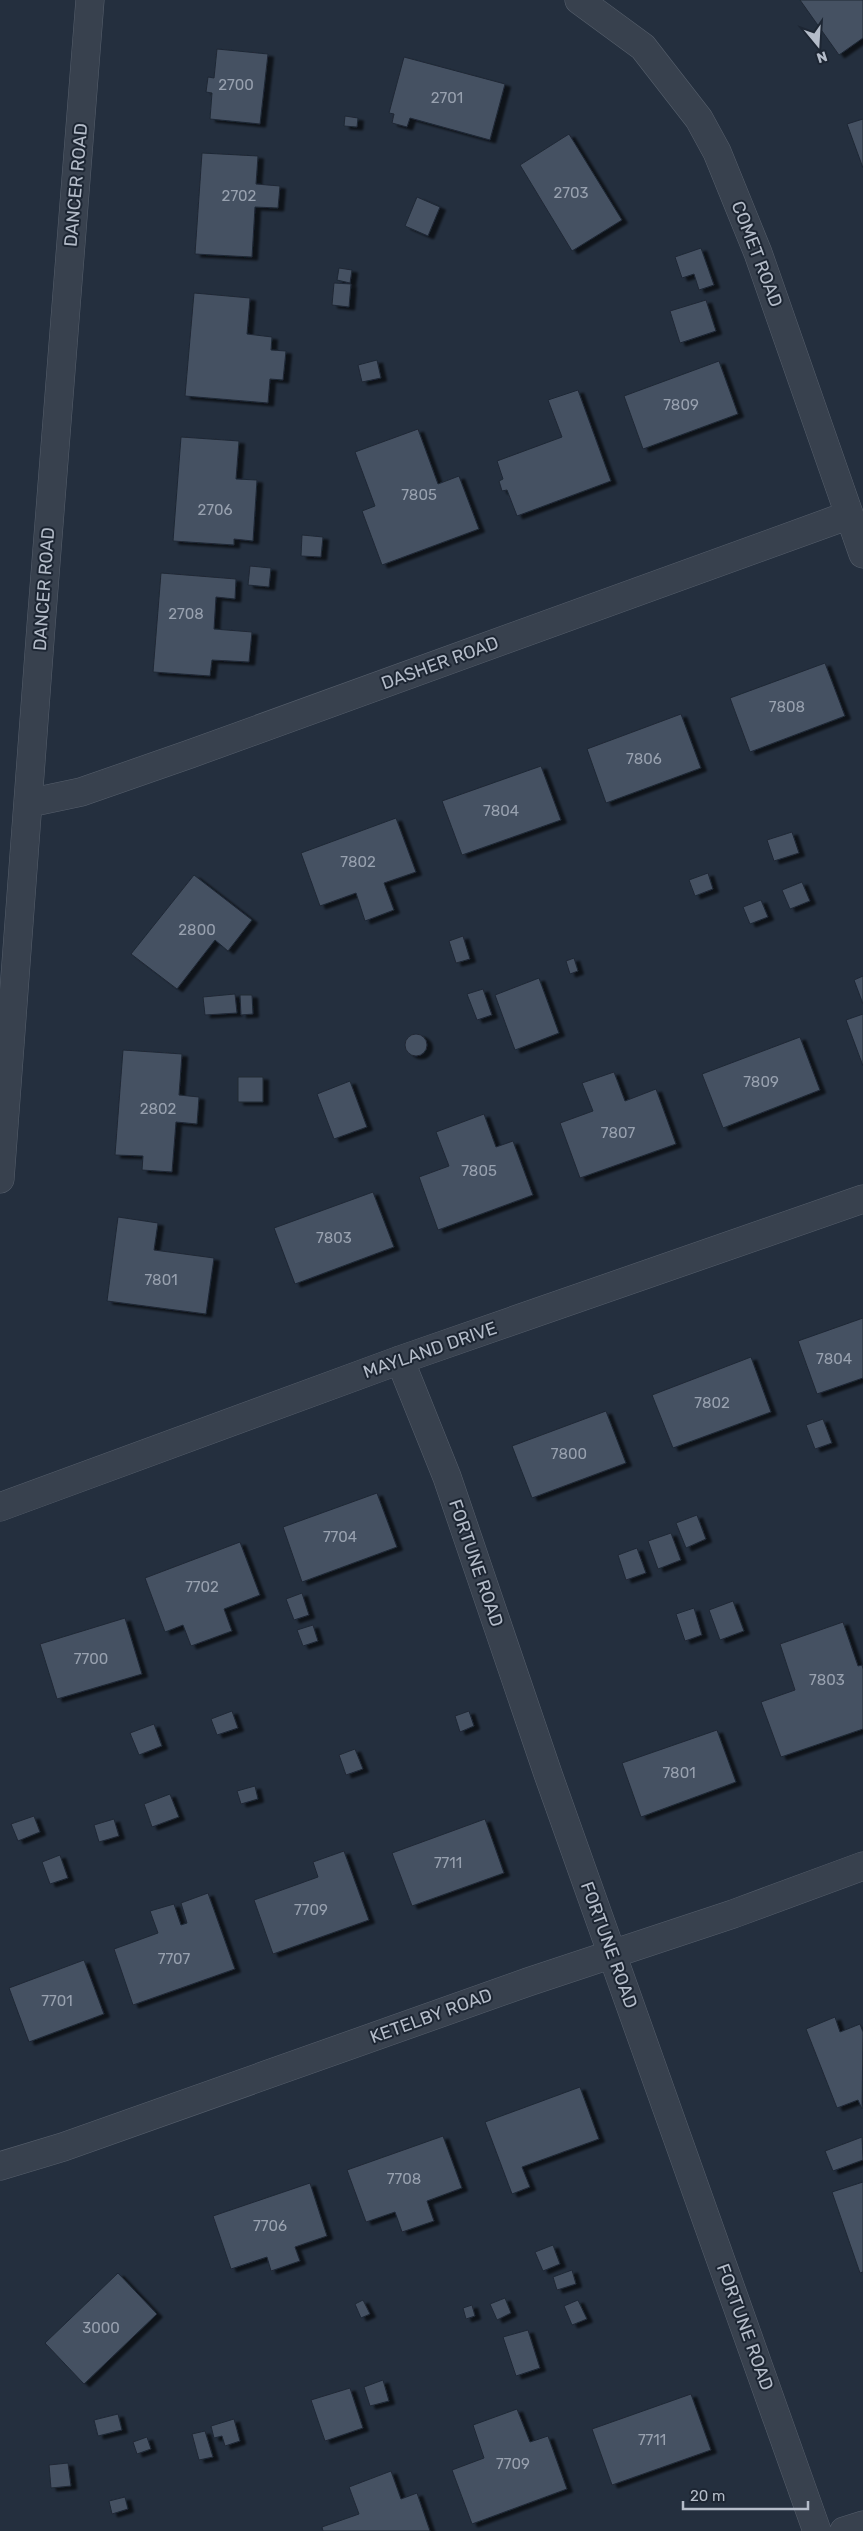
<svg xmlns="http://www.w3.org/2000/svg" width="863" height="2531" font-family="Rubik,sans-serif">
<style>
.building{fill:#455162;stroke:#1f2835;filter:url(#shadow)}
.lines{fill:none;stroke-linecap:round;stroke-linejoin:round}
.minor-casing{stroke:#565f6c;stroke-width:29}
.minor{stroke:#38414e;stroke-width:28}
.labels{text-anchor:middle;stroke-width:4;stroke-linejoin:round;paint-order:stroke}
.number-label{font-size:15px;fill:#98a1af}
.street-label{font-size:18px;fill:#b4bcc9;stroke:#1d2633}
</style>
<defs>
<filter id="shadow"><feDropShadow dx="5.5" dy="3" stdDeviation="1" flood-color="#0009"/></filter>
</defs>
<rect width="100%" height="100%" fill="#242f3e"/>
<path class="building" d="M 800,0 L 863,0 L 863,38 L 839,55 Z
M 217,49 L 268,54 L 260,124 L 210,119 L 212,93 L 206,92 L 208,77 L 214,78 Z
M 404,57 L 505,84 L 490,140 L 410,118 L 407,127 L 392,123 L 394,114 L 389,113 Z
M 345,116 L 358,118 L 357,127 L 344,126 Z
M 863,119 L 863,168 L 847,124 Z
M 569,134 L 622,220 L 572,251 L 520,165 Z
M 202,153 L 258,156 L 256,184 L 280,186 L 278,208 L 255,207 L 252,257 L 195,254 Z
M 417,197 L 440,207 L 428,236 L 405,226 Z
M 701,248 L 714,285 L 699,290 L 694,274 L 682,278 L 675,257 Z
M 339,268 L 352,270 L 350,283 L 337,280 Z
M 334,283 L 351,284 L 349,307 L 332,305 Z
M 194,293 L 250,298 L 247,334 L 272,337 L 271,350 L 286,351 L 283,380 L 270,379 L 268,403 L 185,396 Z
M 706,300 L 716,331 L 680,343 L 670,311 Z
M 377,360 L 381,378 L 362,382 L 358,365 Z
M 719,361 L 738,414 L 643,449 L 624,396 Z
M 578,390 L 611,481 L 517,516 L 507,490 L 502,491 L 499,481 L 503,479 L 497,461 L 562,437 L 548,400 Z
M 418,429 L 438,484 L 459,476 L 479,529 L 382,565 L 362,511 L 375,506 L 355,452 Z
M 181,437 L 239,441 L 236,479 L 257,480 L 253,541 L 234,539 L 234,545 L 173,541 Z
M 302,535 L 323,537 L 321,557 L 301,556 Z
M 250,566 L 271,568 L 269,587 L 248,585 Z
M 161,573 L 236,579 L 235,599 L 216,597 L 214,629 L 252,632 L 249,662 L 212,660 L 210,676 L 153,672 Z
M 825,663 L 845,716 L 750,752 L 730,698 Z
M 681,714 L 701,768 L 606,803 L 587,749 Z
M 541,766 L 561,820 L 462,855 L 442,801 Z
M 396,818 L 416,872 L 384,883 L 394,910 L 365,921 L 356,893 L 320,906 L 301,853 Z
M 792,832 L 799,853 L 774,861 L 767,840 Z
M 708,873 L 713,889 L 695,896 L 689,880 Z
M 194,875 L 252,920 L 228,951 L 215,940 L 177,989 L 131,954 Z
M 802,882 L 810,901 L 790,909 L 782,890 Z
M 761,900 L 768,917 L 750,924 L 743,907 Z
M 463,936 L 470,959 L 456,963 L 449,941 Z
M 574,958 L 578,971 L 570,974 L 566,961 Z
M 863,976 L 863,1004 L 854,980 Z
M 539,978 L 559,1033 L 515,1050 L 495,995 Z
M 483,989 L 492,1015 L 477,1020 L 467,994 Z
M 235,994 L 237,1013 L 205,1015 L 203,997 Z
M 240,995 L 252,995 L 253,1014 L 241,1015 Z
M 863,1014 L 863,1066 L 846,1020 Z
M405 1045a11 11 0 1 1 22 0a11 11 0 1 1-22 0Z
M 800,1037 L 820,1090 L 723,1128 L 702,1074 Z
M 123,1050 L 182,1054 L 179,1095 L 199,1097 L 197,1124 L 176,1122 L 172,1172 L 142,1170 L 143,1156 L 115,1155 Z
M 614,1072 L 625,1101 L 656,1089 L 676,1144 L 580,1178 L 560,1123 L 593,1111 L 582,1083 Z
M 238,1077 L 263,1077 L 263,1102 L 238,1102 Z
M 350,1081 L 367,1127 L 334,1139 L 317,1094 Z
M 484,1114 L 496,1147 L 513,1141 L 533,1195 L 438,1230 L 419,1177 L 449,1166 L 436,1132 Z
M 373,1192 L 394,1247 L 295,1284 L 274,1228 Z
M 118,1217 L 158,1223 L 154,1250 L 214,1258 L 206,1314 L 107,1301 Z
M 863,1318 L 863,1378 L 817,1394 L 798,1341 Z
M 751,1357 L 771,1412 L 673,1448 L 652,1395 Z
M 606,1411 L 626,1463 L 532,1498 L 512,1446 Z
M 823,1419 L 832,1443 L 815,1449 L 806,1425 Z
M 377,1493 L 397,1547 L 302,1582 L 283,1527 Z
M 697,1515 L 706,1539 L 686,1548 L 676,1523 Z
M 671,1533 L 681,1560 L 658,1569 L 648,1541 Z
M 240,1542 L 260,1595 L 224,1609 L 232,1631 L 191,1646 L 183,1625 L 165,1632 L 145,1578 Z
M 637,1548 L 646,1573 L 626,1580 L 618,1555 Z
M 302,1593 L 309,1615 L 294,1620 L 286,1599 Z
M 733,1601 L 744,1631 L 720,1640 L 709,1610 Z
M 694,1608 L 702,1635 L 685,1641 L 676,1614 Z
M 125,1618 L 142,1674 L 57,1699 L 40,1644 Z
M 843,1622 L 858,1666 L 862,1665 L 863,1669 L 863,1729 L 781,1757 L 761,1702 L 795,1690 L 780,1644 Z
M 313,1625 L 318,1641 L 303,1646 L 297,1630 Z
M 232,1711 L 238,1728 L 217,1735 L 211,1719 Z
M 469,1711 L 474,1726 L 460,1732 L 455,1716 Z
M 154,1724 L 162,1746 L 139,1755 L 130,1733 Z
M 717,1730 L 736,1782 L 641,1817 L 622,1763 Z
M 355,1749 L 363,1769 L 346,1775 L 339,1755 Z
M 255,1786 L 258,1799 L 241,1804 L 237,1791 Z
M 170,1794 L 179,1817 L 152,1827 L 144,1804 Z
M 34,1816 L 40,1832 L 18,1841 L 11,1824 Z
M 114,1819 L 119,1836 L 99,1842 L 94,1825 Z
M 485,1819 L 504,1873 L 412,1906 L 392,1853 Z
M 344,1851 L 369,1920 L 273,1954 L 254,1900 L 318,1877 L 313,1862 Z
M 60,1855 L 68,1878 L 50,1884 L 42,1862 Z
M 208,1893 L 235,1969 L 133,2005 L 114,1949 L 158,1933 L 150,1911 L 174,1904 L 181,1925 L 187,1923 L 181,1903 Z
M 84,1960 L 104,2014 L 29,2042 L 9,1988 Z
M 835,2017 L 840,2032 L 860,2024 L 863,2032 L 862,2109 L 858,2100 L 837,2108 L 806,2029 Z
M 580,2087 L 599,2139 L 522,2167 L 530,2187 L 512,2194 L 485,2122 Z
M 443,2136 L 462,2188 L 427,2201 L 434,2221 L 402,2232 L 395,2212 L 366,2222 L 347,2170 Z
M 862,2137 L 863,2160 L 833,2171 L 825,2151 Z
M 863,2182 L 863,2272 L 860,2273 L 832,2192 Z
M 310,2183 L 327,2236 L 295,2247 L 300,2261 L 271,2271 L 267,2257 L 231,2269 L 213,2216 Z
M 553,2245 L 560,2264 L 543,2271 L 535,2252 Z
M 572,2270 L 576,2284 L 557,2290 L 553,2277 Z
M 118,2273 L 157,2314 L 84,2384 L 45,2343 Z
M 505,2298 L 511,2313 L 497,2320 L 490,2304 Z
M 363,2300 L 370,2314 L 361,2318 L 355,2304 Z
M 578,2300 L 587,2319 L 572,2325 L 564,2306 Z
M 472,2305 L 475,2316 L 466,2319 L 463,2308 Z
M 528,2330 L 540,2368 L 516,2376 L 503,2337 Z
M 383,2380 L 389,2401 L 370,2406 L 364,2387 Z
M 350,2388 L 363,2428 L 325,2441 L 311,2400 Z
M 691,2394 L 711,2450 L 612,2485 L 592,2429 Z
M 517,2409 L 530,2442 L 548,2436 L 567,2489 L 472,2524 L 452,2470 L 484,2458 L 473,2425 Z
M 118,2414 L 122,2430 L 98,2436 L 94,2420 Z
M 234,2419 L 240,2441 L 225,2446 L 222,2436 L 214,2438 L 211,2426 Z
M 205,2431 L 213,2457 L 199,2460 L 192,2434 Z
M 147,2437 L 151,2449 L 137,2454 L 133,2442 Z
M 68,2463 L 71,2486 L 51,2488 L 49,2465 Z
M 391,2471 L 401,2499 L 417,2493 L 430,2531 L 323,2531 L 322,2527 L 359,2514 L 349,2487 Z
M 125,2497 L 128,2509 L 112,2514 L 109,2501 Z"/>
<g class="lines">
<g class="minor-casing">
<path id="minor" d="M 579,0 L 643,47 L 699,119 L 717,152 L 758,253 L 863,554
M 29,803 L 81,792 L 190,754 L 849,515
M 0,1179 L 41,626 L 90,0
M 400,1360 L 447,1477 L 548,1774 L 817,2531
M 0,1507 L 400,1360 L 863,1199
M 0,2166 L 63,2147 L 528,1982 L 733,1914 L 863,1866
M 844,2531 L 863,2525"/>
</g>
<use href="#minor" class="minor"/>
</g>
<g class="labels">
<g class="number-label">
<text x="236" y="90">2700</text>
<text x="447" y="103">2701</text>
<text x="571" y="198">2703</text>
<text x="239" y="201">2702</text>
<text x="681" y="410">7809</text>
<text x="419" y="500">7805</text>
<text x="215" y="515">2706</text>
<text x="186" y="619">2708</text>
<text x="787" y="712">7808</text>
<text x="644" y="764">7806</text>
<text x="501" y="816">7804</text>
<text x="358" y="867">7802</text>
<text x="197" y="935">2800</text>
<text x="761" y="1087">7809</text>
<text x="158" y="1114">2802</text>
<text x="618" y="1138">7807</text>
<text x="479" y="1176">7805</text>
<text x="334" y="1243">7803</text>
<text x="161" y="1285">7801</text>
<text x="834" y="1364">7804</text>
<text x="712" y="1408">7802</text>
<text x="569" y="1459">7800</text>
<text x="340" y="1542">7704</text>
<text x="202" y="1592">7702</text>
<text x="91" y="1664">7700</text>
<text x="827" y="1685">7803</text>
<text x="679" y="1778">7801</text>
<text x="448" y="1868">7711</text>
<text x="311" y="1915">7709</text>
<text x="174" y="1964">7707</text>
<text x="57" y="2006">7701</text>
<text x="404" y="2184">7708</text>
<text x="270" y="2231">7706</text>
<text x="101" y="2333">3000</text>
<text x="652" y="2445">7711</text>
<text x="513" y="2469">7709</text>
</g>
<g class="street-label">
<text transform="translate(76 185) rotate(-85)" y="6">DANCER ROAD</text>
<text transform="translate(757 254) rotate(69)" y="6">COMET ROAD</text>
<text transform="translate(44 589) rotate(-86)" y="6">DANCER ROAD</text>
<text transform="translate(440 663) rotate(-20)" y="6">DASHER ROAD</text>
<text transform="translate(430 1350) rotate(-19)" y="6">MAYLAND DRIVE</text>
<text transform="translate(476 1563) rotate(71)" y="6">FORTUNE ROAD</text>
<text transform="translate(609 1945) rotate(70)" y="6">FORTUNE ROAD</text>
<text transform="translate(431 2016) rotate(-20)" y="6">KETELBY ROAD</text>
<text transform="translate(745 2327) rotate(70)" y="6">FORTUNE ROAD</text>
</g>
</g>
<g transform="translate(818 45) rotate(162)" stroke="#1d2633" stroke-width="4" paint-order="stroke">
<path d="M0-4L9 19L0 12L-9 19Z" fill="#b4bcc9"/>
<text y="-8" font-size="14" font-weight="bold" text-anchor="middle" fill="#b4bcc9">N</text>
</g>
<path d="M683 2501v8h125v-8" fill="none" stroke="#b4bcc9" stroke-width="2.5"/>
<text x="690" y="2501" font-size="15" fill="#b4bcc9" stroke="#1d2633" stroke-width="4" paint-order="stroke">20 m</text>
</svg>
